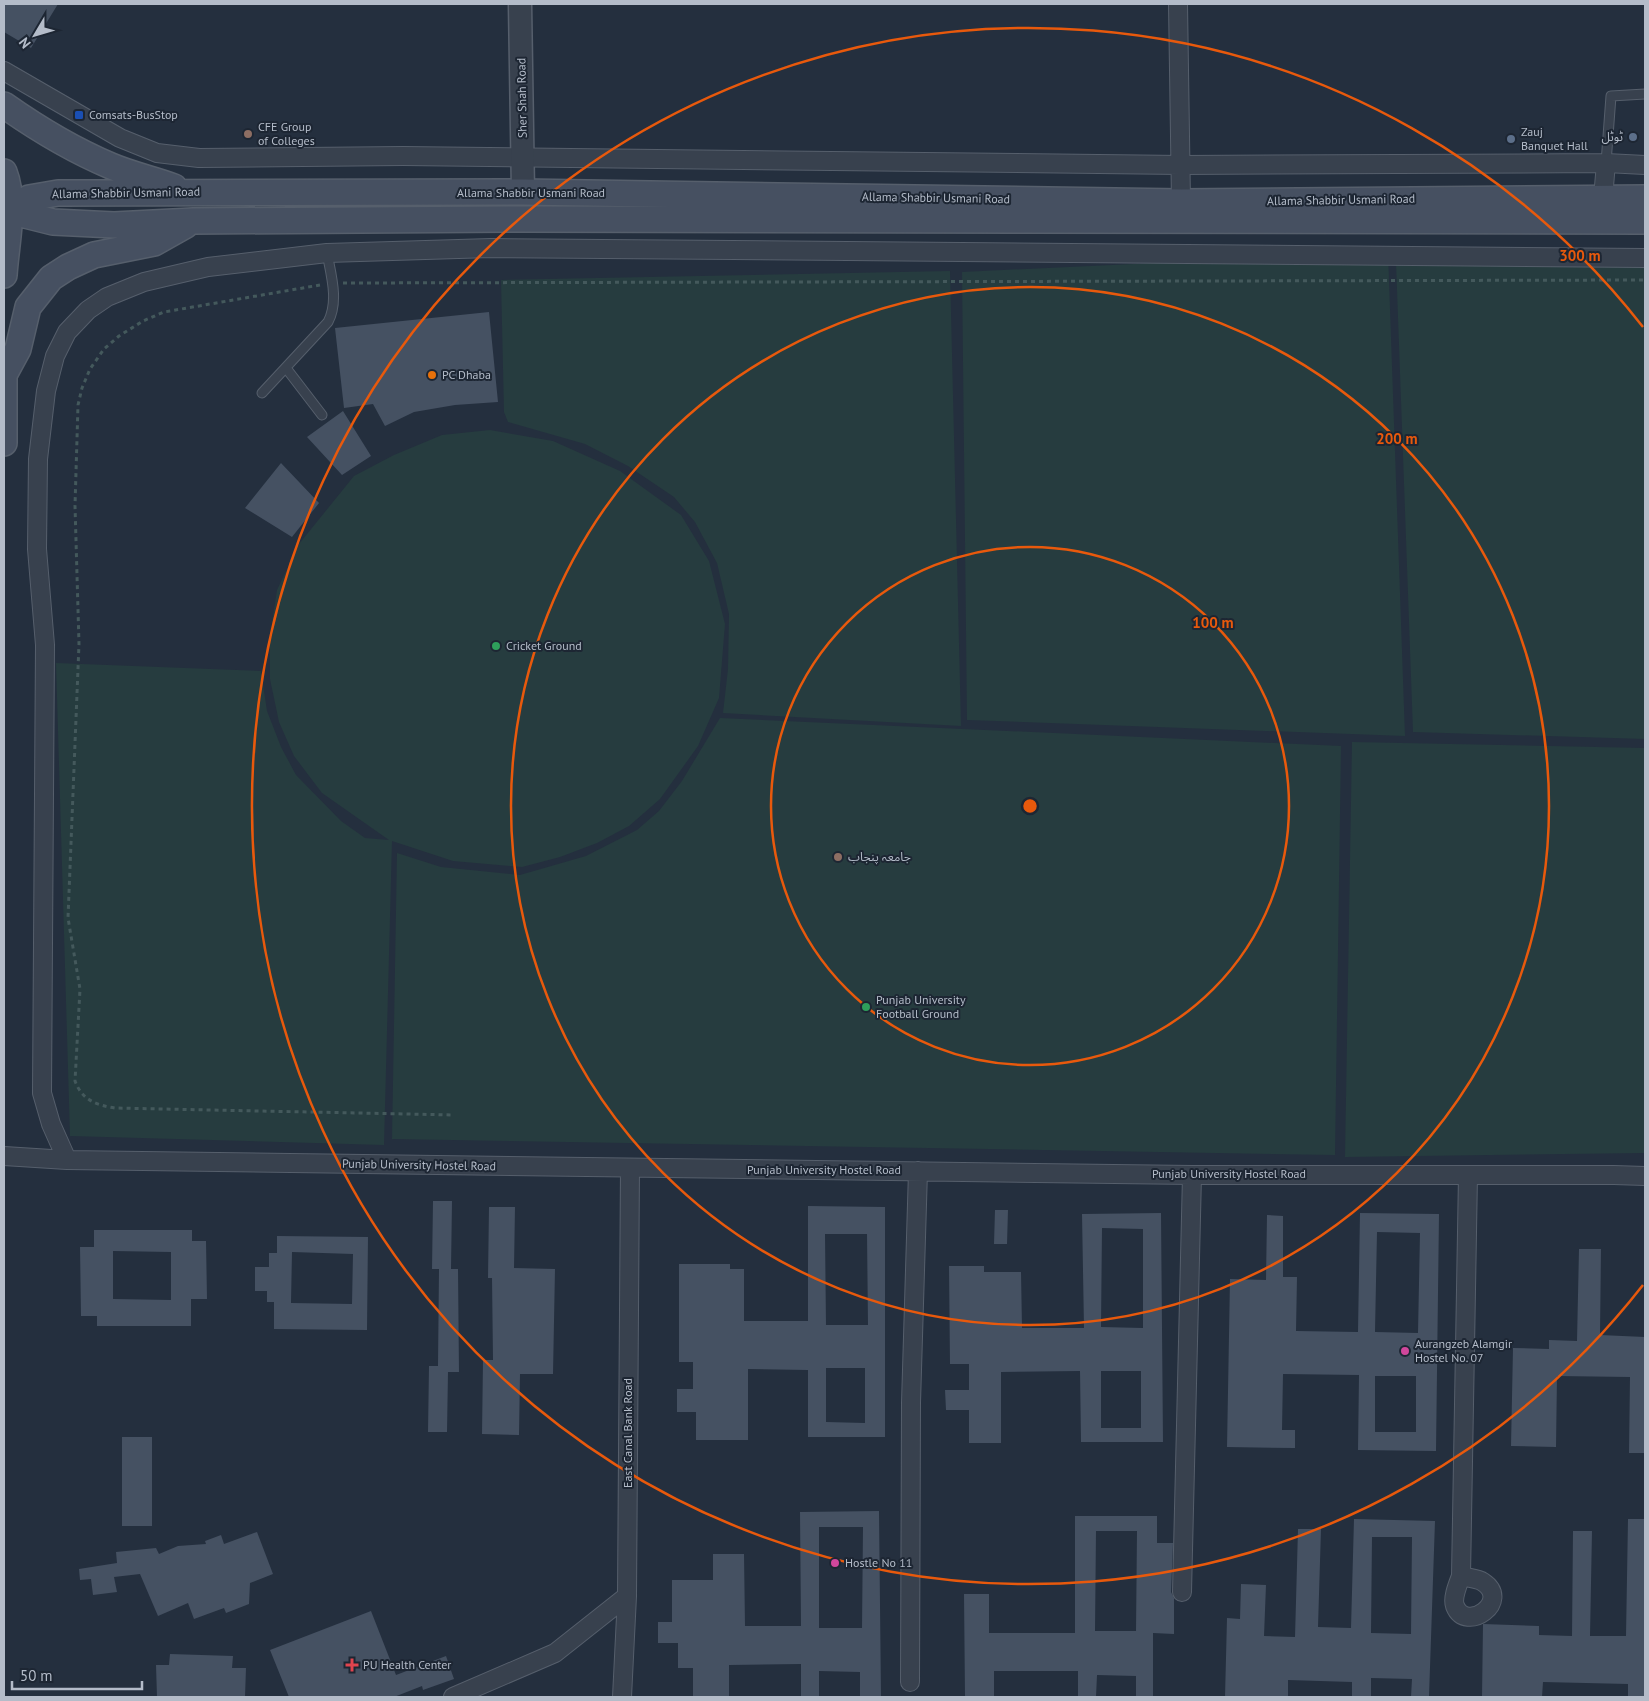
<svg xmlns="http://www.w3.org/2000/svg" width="1649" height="1701" font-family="'PT Sans','Noto Sans Arabic',sans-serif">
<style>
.green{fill:#263c3f}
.building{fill:#455162;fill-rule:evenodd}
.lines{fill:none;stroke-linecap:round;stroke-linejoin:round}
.service-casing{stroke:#565f6c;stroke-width:11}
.minor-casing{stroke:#565f6c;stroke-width:20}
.tertiary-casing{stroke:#565f6c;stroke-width:25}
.secondary-casing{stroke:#565f6c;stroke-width:28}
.path{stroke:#44595c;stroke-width:3;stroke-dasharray:4 4;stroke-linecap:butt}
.service{stroke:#38414e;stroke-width:9}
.minor{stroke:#38414e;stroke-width:18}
.tertiary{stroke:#38414e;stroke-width:22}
.secondary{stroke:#465061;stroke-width:25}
.ring{fill:none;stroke:#e8590c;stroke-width:2.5}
.transit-dot{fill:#1a4fb4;stroke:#1d2633;stroke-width:2}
.education-dot{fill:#8d6e63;stroke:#1d2633;stroke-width:2}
.service-dot{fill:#5c6f8a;stroke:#1d2633;stroke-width:2}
.food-dot{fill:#e8710a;stroke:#1d2633;stroke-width:2}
.leisure-dot{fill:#2e9e5b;stroke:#1d2633;stroke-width:2}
.hotel-dot{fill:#d1479c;stroke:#1d2633;stroke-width:2}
.health-dot{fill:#e0444e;stroke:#1d2633;stroke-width:2}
.labels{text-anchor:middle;stroke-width:4;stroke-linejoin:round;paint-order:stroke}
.street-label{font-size:12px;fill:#b4bcc9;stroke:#1d2633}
.poi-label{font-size:12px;fill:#b4bcc9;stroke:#1d2633;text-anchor:start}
.centre{fill:#e8590c;stroke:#1d2633;stroke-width:2.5}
.ring-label{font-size:15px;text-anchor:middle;font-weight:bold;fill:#e8590c;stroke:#1d2633;stroke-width:4;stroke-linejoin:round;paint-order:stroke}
</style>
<rect width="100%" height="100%" fill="#242f3e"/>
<path class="green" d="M 1388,252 L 1405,736 L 967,720 L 962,272 Z
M 1645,258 L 1645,739 L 1413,732 L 1396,262 Z
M 950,271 L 961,726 L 723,713 L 728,669 L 729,614 L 717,563 L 695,522 L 674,497 L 628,466 L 585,444 L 508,422 L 504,412 L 501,280 Z
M 490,430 L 553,441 L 620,471 L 681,515 L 709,561 L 725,624 L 719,698 L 698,746 L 660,799 L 629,826 L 597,843 L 560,857 L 522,867 L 453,861 L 392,841 L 384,1145 L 70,1136 L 56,663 L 261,671 L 267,711 L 281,747 L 296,775 L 341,821 L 365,838 L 389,840 L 322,793 L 294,756 L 279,722 L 270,679 L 270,637 L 277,590 L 299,544 L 354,476 L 394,455 L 442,435 Z
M 720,718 L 1341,746 L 1335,1155 L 392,1139 L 397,853 L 441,867 L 520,875 L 586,856 L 637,830 L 659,811 L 682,781 Z
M 1352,742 L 1645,748 L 1645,1153 L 1345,1157 Z"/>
<path class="building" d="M 4,4 L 58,4 L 31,48 L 4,32 Z
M 489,312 L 498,402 L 455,405 L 414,412 L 385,426 L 373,404 L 344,408 L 335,328 Z
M 343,411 L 371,456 L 342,475 L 307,437 Z
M 281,463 L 319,503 L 292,537 L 245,508 Z
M 433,1201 L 452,1201 L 451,1269 L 458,1269 L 459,1372 L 448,1372 L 447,1432 L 428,1432 L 429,1366 L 438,1366 L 439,1269 L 432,1269 Z
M 808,1206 L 885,1207 L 885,1437 L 808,1437 L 808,1370 L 748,1369 L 748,1440 L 696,1440 L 696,1412 L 677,1412 L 677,1389 L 693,1389 L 693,1362 L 679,1362 L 679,1264 L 730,1264 L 730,1269 L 744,1269 L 744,1321 L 808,1321 ZM 825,1234 L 867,1234 L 868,1325 L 826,1325 ZM 826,1368 L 865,1368 L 865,1423 L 826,1422 Z
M 489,1207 L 515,1207 L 514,1268 L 555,1269 L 553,1374 L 520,1374 L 519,1435 L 482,1434 L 483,1360 L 493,1360 L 492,1278 L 488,1278 Z
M 995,1210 L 1008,1210 L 1007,1244 L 994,1244 Z
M 1161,1213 L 1163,1442 L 1081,1442 L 1080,1371 L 1001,1372 L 1001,1443 L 969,1443 L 969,1410 L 946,1410 L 945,1390 L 969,1390 L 969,1364 L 950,1364 L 949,1266 L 984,1266 L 984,1272 L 1021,1272 L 1022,1328 L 1084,1328 L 1082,1214 ZM 1102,1228 L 1143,1229 L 1143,1328 L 1101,1327 ZM 1101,1371 L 1141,1371 L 1141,1428 L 1101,1428 Z
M 1360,1213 L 1439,1214 L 1436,1451 L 1358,1450 L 1359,1375 L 1283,1374 L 1282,1430 L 1295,1430 L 1295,1448 L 1227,1447 L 1230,1279 L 1266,1280 L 1267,1215 L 1283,1216 L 1283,1277 L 1297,1277 L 1296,1331 L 1358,1332 ZM 1377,1232 L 1420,1233 L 1418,1333 L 1375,1332 ZM 1375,1376 L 1416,1376 L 1416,1432 L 1375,1432 Z
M 94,1230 L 192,1230 L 192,1241 L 206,1241 L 207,1299 L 191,1299 L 191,1326 L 97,1326 L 97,1316 L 81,1316 L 80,1247 L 94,1247 ZM 113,1251 L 171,1252 L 171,1300 L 113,1299 Z
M 277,1236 L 368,1237 L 367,1330 L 274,1329 L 274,1302 L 267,1302 L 267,1291 L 255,1291 L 255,1267 L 269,1267 L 269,1253 L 277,1253 ZM 292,1252 L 353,1254 L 352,1304 L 291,1303 Z
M 1579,1249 L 1601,1249 L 1600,1335 L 1645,1337 L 1645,1453 L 1629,1453 L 1630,1377 L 1557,1376 L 1556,1447 L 1511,1446 L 1513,1348 L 1549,1349 L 1549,1340 L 1577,1341 Z
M 122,1437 L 152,1437 L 152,1526 L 122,1526 Z
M 879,1511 L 881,1697 L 860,1697 L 860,1672 L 819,1671 L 819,1697 L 801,1697 L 801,1664 L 729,1665 L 729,1697 L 693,1697 L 693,1668 L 678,1668 L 678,1643 L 658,1643 L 658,1622 L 672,1622 L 672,1580 L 713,1580 L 713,1554 L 744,1554 L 745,1626 L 801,1626 L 800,1512 ZM 819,1527 L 863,1527 L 862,1628 L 819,1628 Z
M 1075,1516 L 1157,1516 L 1157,1543 L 1173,1543 L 1171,1592 L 1174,1598 L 1174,1634 L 1153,1633 L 1153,1697 L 1136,1697 L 1136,1676 L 1097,1675 L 1096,1697 L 1078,1697 L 1078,1671 L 994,1671 L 994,1697 L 965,1697 L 964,1594 L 989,1594 L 989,1633 L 1075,1633 ZM 1096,1531 L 1137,1531 L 1136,1631 L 1095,1631 Z
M 1354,1519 L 1435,1521 L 1429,1697 L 1411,1697 L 1412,1679 L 1371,1678 L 1371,1697 L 1352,1697 L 1352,1682 L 1288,1680 L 1288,1697 L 1225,1697 L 1227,1618 L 1240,1619 L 1241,1584 L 1266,1585 L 1264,1636 L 1295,1637 L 1298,1529 L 1321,1529 L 1318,1627 L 1351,1628 ZM 1372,1537 L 1412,1537 L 1411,1634 L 1371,1633 Z
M 1628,1519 L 1645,1519 L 1644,1697 L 1628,1697 L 1628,1684 L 1543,1682 L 1542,1697 L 1482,1697 L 1483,1624 L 1539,1626 L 1539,1635 L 1572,1636 L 1573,1531 L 1592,1531 L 1590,1636 L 1626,1636 Z
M 257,1532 L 273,1574 L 250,1583 L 249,1604 L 226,1613 L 224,1608 L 194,1619 L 188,1603 L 158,1616 L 140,1574 L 114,1577 L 117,1592 L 93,1595 L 91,1579 L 80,1580 L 79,1569 L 117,1563 L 116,1552 L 156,1548 L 159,1554 L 178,1546 L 206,1544 L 205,1541 L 221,1535 L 224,1544 Z
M 371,1611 L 396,1675 L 446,1656 L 454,1679 L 423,1690 L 422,1686 L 394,1697 L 289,1697 L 270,1650 Z
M 170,1654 L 233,1656 L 232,1668 L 246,1668 L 245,1697 L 157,1697 L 156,1665 L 169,1665 Z"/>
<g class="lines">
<g class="service-casing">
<path id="service" d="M 1606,163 L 1611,96 L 1645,94
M 286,368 L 322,415
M 262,393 L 328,322 C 339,301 331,275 327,253"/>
</g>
<g class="minor-casing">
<path id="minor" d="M 1178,4 L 1181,202
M 4,71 L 120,138 L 157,153 L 199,158 L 403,156 L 1181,165 L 1606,163 L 1645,165
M 1603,198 L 1606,163
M 4,1156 L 67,1160 L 1192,1175 L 1614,1175 L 1645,1176
M 67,1160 L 51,1124 L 42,1093 L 45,645 L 37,549 L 38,459 L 46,391 L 55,356 L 67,332 L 88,310 L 107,297 L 144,282 L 208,267 L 327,253 L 491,248 L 1645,258
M 1461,1576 C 1467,1578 1477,1578 1483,1582 C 1512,1601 1466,1634 1455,1606 C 1452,1598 1458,1584 1461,1576 L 1468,1175
M 1182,1592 L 1192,1175
M 910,1682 L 911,1403 L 918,1171
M 453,1697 L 555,1653 L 627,1596
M 622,1697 L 627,1596 L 630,1168"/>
</g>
<g class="tertiary-casing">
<path id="tertiary" d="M 520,4 L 523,192"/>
</g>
<g class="secondary-casing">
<path id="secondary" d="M 4,105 C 38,129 73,150 111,166 C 132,175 153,179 174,187
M 4,172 C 16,203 6,243 4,275
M 4,206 L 25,215 L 53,222 L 114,225 L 193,221 L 524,219 L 1645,221
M 4,212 L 29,198 L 58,193 L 523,192 L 1181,202 L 1645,198
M 4,367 L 4,443
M 5,373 L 18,349 L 28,307 L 51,278 L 68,267 L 94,255 L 154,243 L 186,225"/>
</g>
<path class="path" d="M 343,283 L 1645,280
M 320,285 L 164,312 L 143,321 L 119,336 L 104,349 L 90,369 L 82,388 L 78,405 L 75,506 L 79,644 L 68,918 L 80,989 L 75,1081 C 82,1100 96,1105 115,1108 L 454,1115"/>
<use href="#service" class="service"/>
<use href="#minor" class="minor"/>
<use href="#tertiary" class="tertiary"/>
<use href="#secondary" class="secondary"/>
</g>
<g class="ring">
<circle cx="1030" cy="806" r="259"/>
<circle cx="1030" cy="806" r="519"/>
<path d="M1643 1285A778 778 0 1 1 1643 327"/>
</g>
<rect class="transit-dot" x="74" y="110" width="10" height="10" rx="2.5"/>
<g class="education-dot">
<circle cx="248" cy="134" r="5"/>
<circle cx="838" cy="857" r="5"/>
</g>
<g class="service-dot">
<circle cx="1633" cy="137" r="5"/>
<circle cx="1511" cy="139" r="5"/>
</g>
<circle class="food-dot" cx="432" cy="375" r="5"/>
<g class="leisure-dot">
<circle cx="496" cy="646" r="5"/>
<circle cx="866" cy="1007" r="5"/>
</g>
<g class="hotel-dot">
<circle cx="1405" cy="1351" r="5"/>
<circle cx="835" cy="1563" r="5"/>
</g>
<path class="health-dot" d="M349.5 1657.5h5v5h5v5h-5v5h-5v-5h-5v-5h5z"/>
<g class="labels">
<g class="street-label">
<text transform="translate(522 98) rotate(-91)" y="4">Sher Shah Road</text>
<text transform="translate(126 193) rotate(-1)" y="4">Allama Shabbir Usmani Road</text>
<text x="531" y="197">Allama Shabbir Usmani Road</text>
<text transform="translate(936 198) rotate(1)" y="4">Allama Shabbir Usmani Road</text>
<text transform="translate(1341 200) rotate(-1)" y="4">Allama Shabbir Usmani Road</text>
<text transform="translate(419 1165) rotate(1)" y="4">Punjab University Hostel Road</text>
<text x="824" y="1174">Punjab University Hostel Road</text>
<text x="1229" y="1178">Punjab University Hostel Road</text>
<text transform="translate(628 1433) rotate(-90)" y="4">East Canal Bank Road</text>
</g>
<g class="poi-label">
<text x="89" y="119">Comsats-BusStop</text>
<text x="258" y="131">CFE Group<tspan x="258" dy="14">of Colleges</tspan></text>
<text x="1521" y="136">Zauj<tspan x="1521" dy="14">Banquet Hall</tspan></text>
<text x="1623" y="141" text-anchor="end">ٹوٹل</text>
<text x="442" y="379">PC Dhaba</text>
<text x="506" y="650">Cricket Ground</text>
<text x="848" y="861">جامعہ پنجاب</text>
<text x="876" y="1004">Punjab University<tspan x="876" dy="14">Football Ground</tspan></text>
<text x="1415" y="1348">Aurangzeb Alamgir<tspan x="1415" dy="14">Hostel No. 07</tspan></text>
<text x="845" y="1567">Hostle No 11</text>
<text x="363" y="1669">PU Health Center</text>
</g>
</g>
<circle cx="1030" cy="806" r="8" class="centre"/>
<g class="ring-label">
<text x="1580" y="261">300 m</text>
<text x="1397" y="444">200 m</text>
<text x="1213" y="628">100 m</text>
</g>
<rect width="1649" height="1701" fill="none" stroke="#b4bcc9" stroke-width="10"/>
<g transform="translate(35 35) rotate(232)" stroke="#1d2633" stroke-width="4" paint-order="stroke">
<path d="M0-4L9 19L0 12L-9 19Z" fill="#b4bcc9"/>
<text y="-8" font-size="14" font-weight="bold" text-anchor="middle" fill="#b4bcc9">N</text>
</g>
<path d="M12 1681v8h130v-8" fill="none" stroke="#b4bcc9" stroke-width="2.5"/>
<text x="20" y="1681" font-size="15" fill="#b4bcc9" stroke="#1d2633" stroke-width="4" paint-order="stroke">50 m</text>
</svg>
